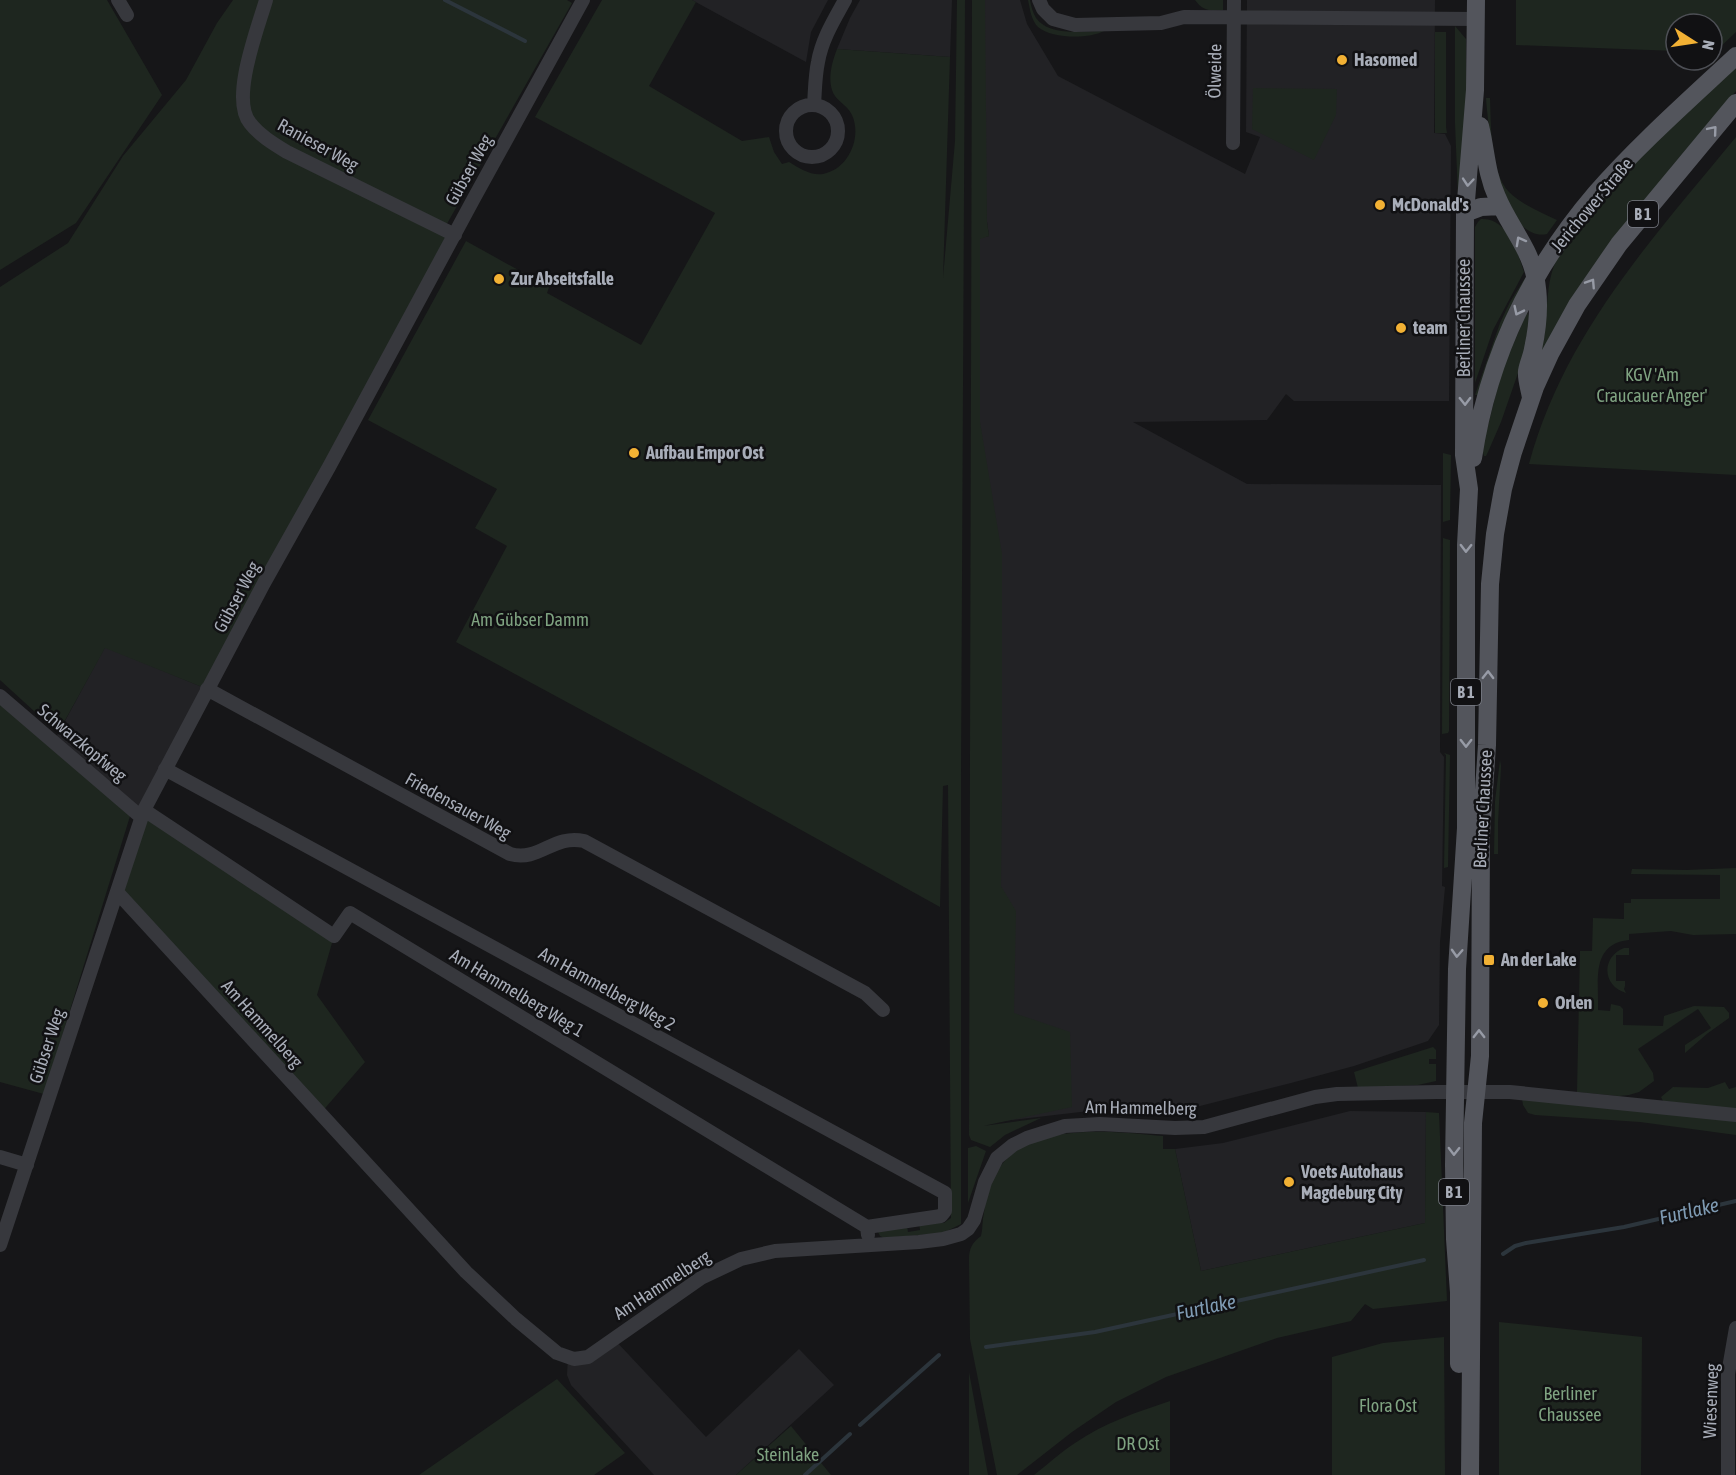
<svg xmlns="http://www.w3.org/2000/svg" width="1736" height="1475" font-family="'Asap Condensed',sans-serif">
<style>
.built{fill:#222225}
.green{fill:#1e261f}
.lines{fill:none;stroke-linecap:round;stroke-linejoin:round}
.stream{stroke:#2c353c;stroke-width:4}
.minor{stroke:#37383d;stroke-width:14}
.major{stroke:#53555c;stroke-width:18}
.oneway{stroke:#979ba6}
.poi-dot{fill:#f2b134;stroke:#111113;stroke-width:2}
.labels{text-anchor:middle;stroke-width:5;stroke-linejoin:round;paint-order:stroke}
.shield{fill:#111113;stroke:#7b7e86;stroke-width:1.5}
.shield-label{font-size:16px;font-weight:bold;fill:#a8adb8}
.poi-label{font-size:18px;font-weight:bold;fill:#a8adb8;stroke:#111113;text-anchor:start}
.street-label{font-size:18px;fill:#a8adb8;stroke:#111113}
.park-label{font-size:18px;fill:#7fa381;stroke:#111113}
.water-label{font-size:20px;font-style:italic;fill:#7f9bb3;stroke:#111113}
</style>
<rect width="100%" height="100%" fill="#161618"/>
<path class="built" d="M 692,0 L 828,0 L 811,32 L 806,62 Z
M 860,0 L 952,0 L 950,57 L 837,49 L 850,18 Z
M 978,0 L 1020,0 L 1027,24 L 1058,76 L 1245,174 L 1260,137 L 1246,132 L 1247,0 L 1435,0 L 1434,133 L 1445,134 L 1451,146 L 1449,401 L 1294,401 L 1286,394 L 1267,420 L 1133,422 L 1247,484 L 1441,485 L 1440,752 L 1444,757 L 1442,886 L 1445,887 L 1440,942 L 1439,1025 L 1428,1041 L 1354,1066 L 1291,1083 L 1196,1107 L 1089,1111 L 978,1124 L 980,238 L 989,236 L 987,222 Z
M 105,647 L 207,689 L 141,817 L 53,743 Z
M 1350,1111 L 1426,1112 L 1425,1223 L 1201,1271 L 1175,1149 L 1223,1143 Z
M 613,1338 L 706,1437 L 799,1349 L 834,1385 L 736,1475 L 654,1475 L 571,1385 L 567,1375 L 568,1358 L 574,1359 Z"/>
<path class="green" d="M 0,0 L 107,0 L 162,95 L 76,223 L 0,270 Z
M 233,0 L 567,0 L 572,3 L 444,229 L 455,235 L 207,689 L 105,648 L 58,733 L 0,680 L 0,287 L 68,243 L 123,156 L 186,80 L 217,23 Z
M 602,0 L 692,0 L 696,2 L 649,86 L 742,141 L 769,137 L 774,152 L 782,164 L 789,162 C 799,168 811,176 823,174 C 849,169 862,137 852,115 C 847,104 835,101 832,90 C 828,77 832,62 837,49 L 950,57 L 943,278 L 955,141 L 957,0 L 965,0 L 961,775 L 961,1224 L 943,1233 L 884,1238 L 880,1236 L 878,1232 L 907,1226 L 908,1232 L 920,1230 L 919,1222 L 944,1223 L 951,1218 L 948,785 L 943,786 L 940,907 L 700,774 L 456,642 L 507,546 L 475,528 L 497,489 L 368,420 L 466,241 L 549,287 L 547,293 L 641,345 L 715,213 L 535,117 Z
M 972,0 L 985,0 L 987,222 L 989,236 L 980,239 L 980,422 L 1002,554 L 1002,802 L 1001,886 L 1016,911 L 1014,1013 L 1070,1032 L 1072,1107 L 983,1126 L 1041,1118 L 1005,1135 L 990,1147 L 971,1140 L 969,1135 Z
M 1028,0 L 1030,0 C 1031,6 1033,13 1036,18 C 1050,37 1084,31 1104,31 C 1089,39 1052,39 1038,27 C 1031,20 1030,9 1028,0 Z
M 1195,0 L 1223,0 L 1223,10 C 1209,11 1203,11 1195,0 Z
M 1516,0 L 1736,0 L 1736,32 L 1714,53 L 1712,53 L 1712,24 L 1676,24 L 1676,51 L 1516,45 Z
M 1455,26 L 1466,39 L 1466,145 L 1458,197 L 1455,123 Z
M 1435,32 L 1446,32 L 1446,127 L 1447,133 L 1435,133 Z
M 1736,67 L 1736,91 L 1673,165 L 1543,351 L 1541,351 C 1550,321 1543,290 1556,261 C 1561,249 1572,238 1580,227 C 1624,168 1682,118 1736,67 Z
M 1253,88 L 1337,89 L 1336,115 L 1314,160 L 1252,129 Z
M 1486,98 L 1490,98 C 1491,124 1490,172 1509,192 C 1522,205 1541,212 1557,220 L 1547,234 C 1501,244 1488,128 1486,98 Z
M 1736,137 L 1736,475 L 1529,464 C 1564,334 1653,238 1736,137 Z
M 1481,219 C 1508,218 1517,251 1524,272 L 1493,330 L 1475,383 L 1475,227 L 1478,222 Z
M 1525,278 L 1525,281 L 1478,395 L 1475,395 L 1500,323 L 1510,302 Z
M 1527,312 L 1529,316 L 1525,353 L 1501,422 L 1488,452 L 1486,456 L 1484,456 L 1482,449 L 1502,370 Z
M 1443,453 L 1451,455 L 1450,520 L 1443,522 Z
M 1443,538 L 1450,540 L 1449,731 L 1448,733 L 1442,734 Z
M 0,704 L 131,813 L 44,1094 L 0,1082 Z
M 1444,753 L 1450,755 L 1448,867 L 1444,868 L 1446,755 Z
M 1500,760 L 1501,766 L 1498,823 L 1498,854 L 1494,854 L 1495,801 Z
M 144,810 L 334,936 L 317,995 L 365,1062 L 320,1114 L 117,892 Z
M 1736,868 L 1736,934 L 1693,935 L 1671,931 L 1629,934 L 1629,940 C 1590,944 1599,982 1598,1010 L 1610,1011 L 1611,1004 L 1620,1006 L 1623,1009 L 1623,1025 L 1663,1026 L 1664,1016 L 1694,1006 L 1724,1007 L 1729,1013 L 1729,1018 L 1708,1033 L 1685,1053 L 1685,1045 L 1711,1028 L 1698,1009 L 1638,1049 L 1653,1073 L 1654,1081 L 1639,1092 L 1629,1095 L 1619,1096 L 1577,1092 L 1580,951 L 1592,951 L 1593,918 L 1624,919 L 1624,903 L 1631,903 L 1631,899 L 1720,899 L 1720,875 L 1631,874 L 1632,869 L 1686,870 Z
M 1624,948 L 1629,948 L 1629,955 L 1616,955 L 1616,981 L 1625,981 L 1625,986 L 1624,989 L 1626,993 C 1602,986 1601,957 1624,948 Z
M 1433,1047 L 1436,1050 L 1436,1059 L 1429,1059 L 1429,1064 L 1436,1064 L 1436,1081 L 1418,1085 L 1358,1088 L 1354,1072 Z
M 1725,1082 L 1729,1089 L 1736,1087 L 1736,1109 L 1663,1101 L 1661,1097 L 1673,1087 L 1708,1088 Z
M 1522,1099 L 1736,1120 L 1736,1135 L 1640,1122 L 1535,1115 L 1528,1113 L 1523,1105 Z
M 1426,1112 L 1439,1113 L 1447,1301 L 1373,1309 L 1365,1304 L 1351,1321 L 1277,1338 L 1166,1377 L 1116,1402 L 1072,1432 L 1017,1475 L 997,1475 L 970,1339 L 969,1260 C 969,1248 972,1243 981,1236 C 983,1228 982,1221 984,1213 C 985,1203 988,1192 992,1182 C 1016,1119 1111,1131 1163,1136 L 1163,1149 L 1175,1149 L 1201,1271 L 1425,1223 Z
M 976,1146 L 986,1151 L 968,1203 L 968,1148 Z
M 1499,1322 L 1642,1337 L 1641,1475 L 1499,1475 Z
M 1444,1337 L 1445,1475 L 1332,1475 L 1332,1357 L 1383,1343 Z
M 969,1372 L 988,1475 L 969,1475 Z
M 557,1379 L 625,1453 L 594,1475 L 419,1475 Z
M 1170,1401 L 1170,1475 L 1034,1475 C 1048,1464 1061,1452 1075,1443 C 1104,1423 1137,1412 1170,1401 Z
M 791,1426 L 831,1475 L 736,1475 Z"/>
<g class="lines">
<path class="stream" d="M 445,0 L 525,41
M 1503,1254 L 1515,1246 L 1526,1243 L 1624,1227 L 1736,1201
M 986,1347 L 1095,1332 L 1424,1260
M 860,1425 L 939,1355
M 805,1475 L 850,1434"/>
<path class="minor" d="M 118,0 L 127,15
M 266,0 C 258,28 230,99 250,123 C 259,135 274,144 287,152 L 455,235
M 1039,0 L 1043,9 L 1053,19 L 1075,25 L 1161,23 L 1184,17 L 1476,19
M 814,105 C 815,91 815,76 818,62 C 822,39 834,20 845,0
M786 131a26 26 0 1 1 52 0a26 26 0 1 1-52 0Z
M 1233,143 L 1234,0
M 207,689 L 510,854 C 540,862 553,834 584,841 L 865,993 L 883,1010
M 0,696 L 141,817
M 165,769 L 945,1193 L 945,1211 L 941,1216 L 867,1227
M 144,810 L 334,936 L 350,913 L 867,1227 L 868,1235
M 117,892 L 466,1272 L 516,1319 L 557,1353 L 574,1359 L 588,1357 L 701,1278 L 741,1259 L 775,1251 L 919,1242 L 943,1239 L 961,1234 L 968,1229 L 974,1220 L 985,1182 L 997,1158 L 1013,1145 L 1027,1138 L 1065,1126 L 1100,1124 L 1175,1128 L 1204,1127 L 1315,1097 L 1337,1094 L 1437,1092 L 1510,1092 L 1736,1115
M 0,1157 L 27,1165
M 0,1245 L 144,810 L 264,583 L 329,467 L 473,200 L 583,0
M 1728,1475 L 1728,1374 L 1736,1328"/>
<path class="major" d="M 1480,126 C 1486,150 1486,173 1497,197 C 1508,224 1529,247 1535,276 C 1540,299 1538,326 1533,349 C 1532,356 1528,364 1527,371 C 1526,379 1530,390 1531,398
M 1465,213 L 1481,207 L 1501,206
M 1473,458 C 1488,358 1531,269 1596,193 C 1638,145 1690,99 1736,56
M 1459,1364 L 1459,1292 L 1455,1239 L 1454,1165 L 1457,969 L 1466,828 L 1466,545 L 1469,489 L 1464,455 L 1465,213 L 1475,90 L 1476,0
M 1470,1475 L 1473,1123 L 1480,1056 L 1481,835 L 1487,745 L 1490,584 L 1495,534 L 1503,489 L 1513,452 L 1535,387 L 1550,354 L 1577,305 L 1619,244 L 1736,103"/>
</g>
<defs><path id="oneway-chevron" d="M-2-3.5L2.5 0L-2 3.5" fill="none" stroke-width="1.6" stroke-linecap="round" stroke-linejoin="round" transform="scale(1.5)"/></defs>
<g class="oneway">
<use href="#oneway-chevron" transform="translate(1713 130) rotate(-50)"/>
<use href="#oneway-chevron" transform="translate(1468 182) rotate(95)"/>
<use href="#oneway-chevron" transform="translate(1520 241) rotate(-119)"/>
<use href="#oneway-chevron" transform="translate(1591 283) rotate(-57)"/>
<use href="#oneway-chevron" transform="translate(1518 311) rotate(116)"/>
<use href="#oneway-chevron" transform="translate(1465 401) rotate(89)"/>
<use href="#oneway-chevron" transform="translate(1466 548) rotate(91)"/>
<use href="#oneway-chevron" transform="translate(1488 675) rotate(-89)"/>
<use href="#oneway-chevron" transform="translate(1466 743) rotate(90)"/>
<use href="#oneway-chevron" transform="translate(1457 953) rotate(93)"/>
<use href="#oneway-chevron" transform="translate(1479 1034) rotate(-90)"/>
<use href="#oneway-chevron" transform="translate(1454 1151) rotate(91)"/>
</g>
<g class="poi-dot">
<circle cx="1342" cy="60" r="6"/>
<circle cx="1380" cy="205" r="6"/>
<circle cx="499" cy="279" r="6"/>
<circle cx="1401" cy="328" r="6"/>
<circle cx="634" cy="453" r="6"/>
<rect x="1483" y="954" width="12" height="12" rx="3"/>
<circle cx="1543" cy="1003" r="6"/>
<circle cx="1289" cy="1182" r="6"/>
</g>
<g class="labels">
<g class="shield">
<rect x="1628" y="201" width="30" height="26" rx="4.5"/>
<rect x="1451" y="679" width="30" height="26" rx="4.5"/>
<rect x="1439" y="1179" width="30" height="26" rx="4.5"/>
</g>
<g class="shield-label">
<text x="1643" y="220">B 1</text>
<text x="1466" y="698">B 1</text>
<text x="1454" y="1198">B 1</text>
</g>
<g class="poi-label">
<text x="1354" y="66">Hasomed</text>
<text x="1392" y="211">McDonald's</text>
<text x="511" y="285">Zur Abseitsfalle</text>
<text x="1413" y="334">team</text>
<text x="646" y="459">Aufbau Empor Ost</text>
<text x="1501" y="966">An der Lake</text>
<text x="1555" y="1009">Orlen</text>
<text x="1301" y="1178">Voets Autohaus<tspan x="1301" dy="21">Magdeburg City</tspan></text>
</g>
<g class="street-label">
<text transform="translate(1215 71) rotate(-89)" y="6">Ölweide</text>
<text transform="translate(318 145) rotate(29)" y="6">Ranieser Weg</text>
<text transform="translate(469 170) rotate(-61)" y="6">Gübser Weg</text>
<text transform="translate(1592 205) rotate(-50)" y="6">Jerichower Straße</text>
<text transform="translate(1464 318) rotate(-90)" y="6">Berliner Chaussee</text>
<text transform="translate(237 597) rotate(-62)" y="6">Gübser Weg</text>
<text transform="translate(82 743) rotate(40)" y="6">Schwarzkopfweg</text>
<text transform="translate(458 806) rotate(29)" y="6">Friedensauer Weg</text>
<text transform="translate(1483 809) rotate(-87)" y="6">Berliner Chaussee</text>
<text transform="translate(607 989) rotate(29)" y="6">Am Hammelberg Weg 2</text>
<text transform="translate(517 993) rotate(31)" y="6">Am Hammelberg Weg 1</text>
<text transform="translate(262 1024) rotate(48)" y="6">Am Hammelberg</text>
<text transform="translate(47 1046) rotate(-72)" y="6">Gübser Weg</text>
<text transform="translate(1141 1108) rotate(1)" y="6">Am Hammelberg</text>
<text transform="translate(662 1285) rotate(-33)" y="6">Am Hammelberg</text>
<text transform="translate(1711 1401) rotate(-88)" y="6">Wiesenweg</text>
</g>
<g class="park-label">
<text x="1652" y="381">KGV 'Am<tspan x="1652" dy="21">Craucauer Anger'</tspan></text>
<text x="530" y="626">Am Gübser Damm</text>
<text x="1570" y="1400">Berliner<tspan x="1570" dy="21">Chaussee</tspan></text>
<text x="1388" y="1412">Flora Ost</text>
<text x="1138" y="1450">DR Ost</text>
<text x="788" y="1461">Steinlake</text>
</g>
<g class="water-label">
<text transform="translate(1689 1211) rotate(-13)" y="7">Furtlake</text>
<text transform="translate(1206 1307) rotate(-12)" y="7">Furtlake</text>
</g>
</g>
<g transform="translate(1694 42) rotate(102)"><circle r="28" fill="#111113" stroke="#4d4f55" stroke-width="1.5"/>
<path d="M0-4.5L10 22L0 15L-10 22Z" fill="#f2b134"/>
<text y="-9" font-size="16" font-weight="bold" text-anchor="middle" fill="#a8adb8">N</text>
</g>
</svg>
